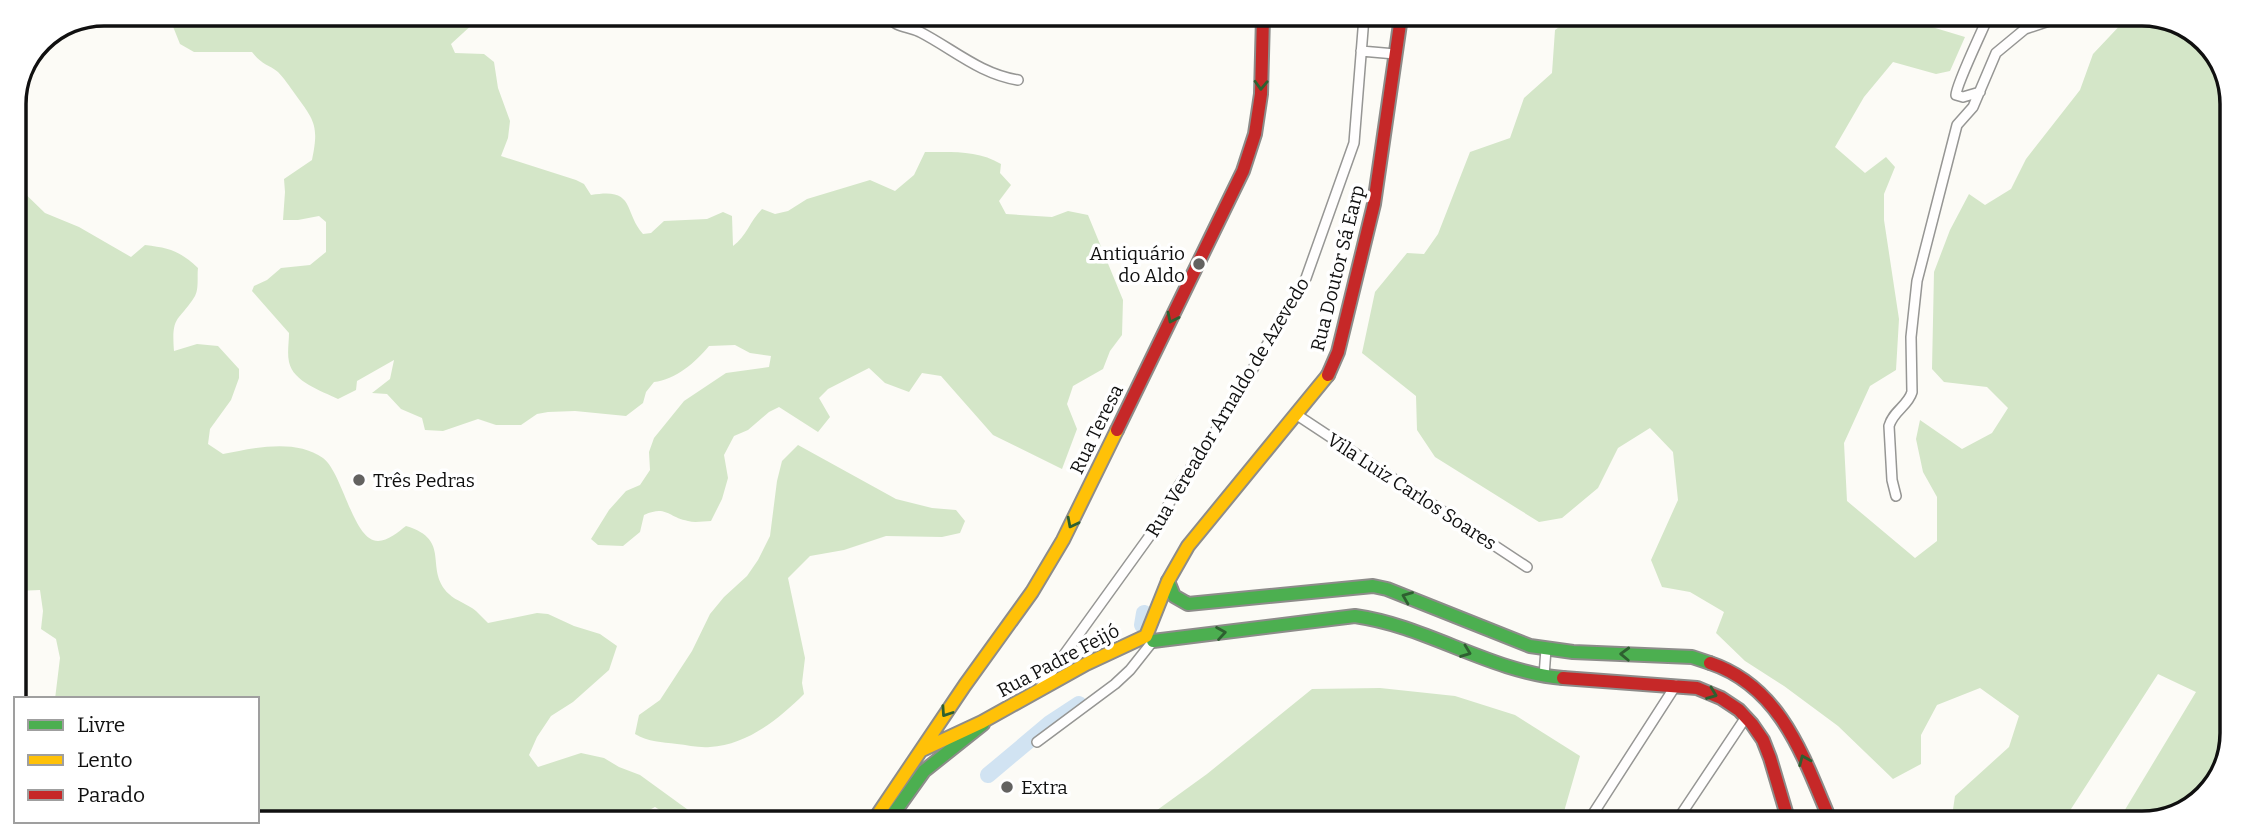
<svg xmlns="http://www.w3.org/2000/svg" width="2246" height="837" font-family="Bitter,serif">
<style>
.forest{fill:#d4e6c8}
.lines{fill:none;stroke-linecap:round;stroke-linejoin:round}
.river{stroke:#d1e3f2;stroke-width:16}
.street-casing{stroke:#969694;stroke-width:12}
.fast-casing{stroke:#8d8c8a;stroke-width:16}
.slow-casing{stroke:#8d8c8a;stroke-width:16}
.jam-casing{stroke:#8d8c8a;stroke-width:16}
.street{stroke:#fffefe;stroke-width:9}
.fast{stroke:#4caf50;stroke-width:12}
.slow{stroke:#ffc107;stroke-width:12}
.jam{stroke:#c62828;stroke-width:12}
.oneway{stroke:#2e6030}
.poi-dot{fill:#636260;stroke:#fff;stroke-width:2.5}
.labels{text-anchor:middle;stroke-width:7;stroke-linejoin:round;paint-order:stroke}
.poi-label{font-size:19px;fill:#101010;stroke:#fff;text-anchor:start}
.street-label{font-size:19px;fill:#101010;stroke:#fff}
.rim{fill:none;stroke:#101010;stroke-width:3.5}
</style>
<rect width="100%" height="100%" fill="#fcfbf6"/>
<path class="forest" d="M 168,14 L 478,15 L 475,22 L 451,44 L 455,53 L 484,54 L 494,62 L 498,88 L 510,121 L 508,138 L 501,156 L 576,180 L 584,184 L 591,195 C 636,187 623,211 643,234 L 651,233 L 664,221 L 707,219 L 723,212 L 732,216 L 733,246 C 746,237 750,221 762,209 L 775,214 L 788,211 L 807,199 L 870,180 L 895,191 L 914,175 L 925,152 C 952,152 978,150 1001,164 L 1000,173 L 1011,185 L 999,201 L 1006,214 L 1052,217 L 1068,211 L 1088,215 L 1123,300 L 1122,335 L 1110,351 L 1103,369 L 1073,386 L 1067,404 L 1077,429 L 1062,469 L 993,435 L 941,376 L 922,373 L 909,392 L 885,383 L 869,368 L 828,389 L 819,398 L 830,417 L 818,432 L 779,407 L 769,412 L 748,430 L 734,436 L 724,455 L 728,478 L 722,499 L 711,521 C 704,521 695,523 688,521 C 667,517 667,505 644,515 L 640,532 L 623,546 L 598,545 L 591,539 L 609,510 L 626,491 L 640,485 L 650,470 L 649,452 L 654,438 L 684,401 L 726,373 L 769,367 L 771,356 L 750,353 L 735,345 L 709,346 C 696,362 675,380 654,382 L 646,392 L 643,403 L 626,416 L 575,411 L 548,412 L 537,414 L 521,425 L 496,425 L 478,419 L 443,431 L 425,430 L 422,418 L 401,409 L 387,394 L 372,393 L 390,379 L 394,360 L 357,381 L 356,390 L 338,399 C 322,391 293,382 289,362 C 287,353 289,342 289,333 L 252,291 L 254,286 L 267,280 L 281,268 L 310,265 L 326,252 L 326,222 L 319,216 L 298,220 L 283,220 L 285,192 L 284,179 L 312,160 C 319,126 315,121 295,94 C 290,87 284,78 278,72 C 268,64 262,65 252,52 L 194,52 L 180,44 Z
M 1572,18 L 1928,18 L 1932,27 L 1965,37 L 1950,71 L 1936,74 L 1893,62 L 1864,97 L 1835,147 L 1865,173 L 1886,157 L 1895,167 L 1884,194 L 1884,220 L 1899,319 L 1896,370 L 1870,386 L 1844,443 L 1847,501 L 1915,558 L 1937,541 L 1937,497 L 1923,472 L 1916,439 L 1920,420 L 1962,449 L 1992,433 L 2008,408 L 1987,387 L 1944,382 L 1932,369 L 1934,272 L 1950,230 L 1969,194 L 1985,205 L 2011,189 L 2026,159 L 2080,90 L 2093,54 L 2126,19 L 2171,19 L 2213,50 L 2232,98 L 2227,762 L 2196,804 L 2142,823 L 2117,823 L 2196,692 L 2158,674 L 2062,823 L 1951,823 L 1955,796 L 2009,747 L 2019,716 L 1980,688 L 1937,705 L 1921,735 L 1921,764 L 1893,779 L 1838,726 L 1784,686 L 1745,661 L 1716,633 L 1724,612 L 1690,592 L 1662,587 L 1651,560 L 1678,500 L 1673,452 L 1650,428 L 1618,448 L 1598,488 L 1562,518 L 1539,522 L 1435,457 L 1417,430 L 1416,396 L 1362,353 L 1375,292 L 1407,253 L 1424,254 L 1438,234 L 1470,152 L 1510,138 L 1524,98 L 1552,73 L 1555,30 Z
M 14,183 L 45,213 L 79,227 L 131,257 L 145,245 C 170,248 180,251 198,268 C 197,276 199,289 195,296 C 179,322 171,314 174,351 L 197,344 L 218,346 L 239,369 L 239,378 L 231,400 L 210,429 L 208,444 L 223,454 C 254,448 295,438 323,458 C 343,473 353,541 378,541 C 388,541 398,532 406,526 C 453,540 423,569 449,594 C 456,601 468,604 476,611 C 480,615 484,619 488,623 L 537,613 L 548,614 L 574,626 L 600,634 L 617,646 L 609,670 L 573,702 L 551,716 L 537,737 L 529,755 L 538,767 L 581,753 L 604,758 L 619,767 L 640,775 L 702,820 L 674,819 L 655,807 L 636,817 L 551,811 L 535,819 L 257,818 L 257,699 L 55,699 L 60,658 L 56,639 L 41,629 L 43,611 L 40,590 L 17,591 L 14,594 Z
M 798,445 L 896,499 L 932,508 L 956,510 L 965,521 L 960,533 L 942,537 L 886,536 L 844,550 L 810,556 L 788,578 L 805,658 L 802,683 L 804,694 C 779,719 747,745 710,747 C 699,748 687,745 677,744 C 661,742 649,742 635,734 L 639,715 L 660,700 L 692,651 L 710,614 L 724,597 L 747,576 L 758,560 L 770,536 L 777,481 L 782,461 Z
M 1380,688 L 1455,696 L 1515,715 L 1580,756 L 1561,822 L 1142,821 L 1207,774 L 1312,689 Z"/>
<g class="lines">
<path class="river" d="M 1142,625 L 1144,613
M 988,775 L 1050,723 L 1079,704"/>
<g class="street-casing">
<path id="street" d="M 886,16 C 897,28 907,26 920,32 C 953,49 980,74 1018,80
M 1361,51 L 1395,54
M 1980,92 L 1963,97 L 1956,95 C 1956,85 1981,34 1987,19
M 1297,415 L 1527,567
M 1896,496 L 1892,480 L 1889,426 C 1893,411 1908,406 1912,392 L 1911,337 L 1917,281 L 1957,125 L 1973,107 L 1996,53 L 2025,29 L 2055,19
M 1544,676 L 1546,649
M 1040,688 L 1159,523 L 1176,490 L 1226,415 L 1306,278 L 1354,143 L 1364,17
M 1037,742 L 1115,684 L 1130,670 L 1153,641 L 1151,639
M 1591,817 L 1676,685
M 1676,822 L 1746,717"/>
</g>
<g class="fast-casing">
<path id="fast" d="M 1168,581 L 1174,596 L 1188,604 L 1373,586 L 1387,589 L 1530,646 L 1573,652 L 1692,657 L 1710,663
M 1153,641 L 1355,616 C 1427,626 1490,672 1563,678
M 889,820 L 924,771 L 983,724"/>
</g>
<g class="slow-casing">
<path id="slow" d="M 922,750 L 982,722 L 1086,664 L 1146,636 L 1168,581 L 1188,546 L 1328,375
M 874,820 L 965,685 L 1032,592 L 1063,540 L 1117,430"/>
</g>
<g class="jam-casing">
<path id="jam" d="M 1328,375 L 1338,352 L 1374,204 L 1401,17
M 1117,430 L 1243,171 L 1255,134 L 1261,94 L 1263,17
M 1710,663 C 1782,687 1804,759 1831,822
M 1563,678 L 1697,688 L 1721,698 L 1739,710 L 1752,724 L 1763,740 L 1770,758 L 1789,822"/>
</g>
<use href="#street" class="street"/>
<use href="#fast" class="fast"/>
<use href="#slow" class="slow"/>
<use href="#jam" class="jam"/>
</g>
<defs><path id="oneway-chevron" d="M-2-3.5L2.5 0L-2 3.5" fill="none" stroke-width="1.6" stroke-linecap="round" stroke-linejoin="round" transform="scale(1.75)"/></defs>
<g class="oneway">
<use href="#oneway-chevron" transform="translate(1261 85) rotate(92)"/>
<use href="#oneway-chevron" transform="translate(1172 318) rotate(116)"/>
<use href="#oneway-chevron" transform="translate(1072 523) rotate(117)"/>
<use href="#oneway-chevron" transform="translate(1407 597) rotate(-158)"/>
<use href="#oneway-chevron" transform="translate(1221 633) rotate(-9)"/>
<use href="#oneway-chevron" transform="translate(1466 652) rotate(21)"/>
<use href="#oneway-chevron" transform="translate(1625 654) rotate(-178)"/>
<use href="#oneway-chevron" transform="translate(1712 694) rotate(21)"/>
<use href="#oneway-chevron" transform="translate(946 712) rotate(124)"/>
<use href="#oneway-chevron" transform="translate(1804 760) rotate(-113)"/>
</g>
<g class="poi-dot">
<circle cx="1199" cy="264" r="7"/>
<circle cx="359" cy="480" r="7"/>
<circle cx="1007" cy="787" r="7"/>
</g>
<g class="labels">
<g class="poi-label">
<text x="1185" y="260" text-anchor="end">Antiquário<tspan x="1185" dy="22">do Aldo</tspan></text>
<text x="373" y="487">Três Pedras</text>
<text x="1021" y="794">Extra</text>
</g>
<g class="street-label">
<text transform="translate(1337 268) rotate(-76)" y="7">Rua Doutor Sá Earp</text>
<text transform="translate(1227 407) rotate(-59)" y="7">Rua Vereador Arnaldo de Azevedo</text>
<text transform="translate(1096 429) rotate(-64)" y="7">Rua Teresa</text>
<text transform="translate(1412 491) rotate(33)" y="7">Vila Luiz Carlos Soares</text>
<text transform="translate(1058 660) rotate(-28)" y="7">Rua Padre Feijó</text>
</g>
</g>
<path d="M0 0H2246V837H0ZM104 26H2142A78 78 0 0 1 2220 104V733A78 78 0 0 1 2142 811H104A78 78 0 0 1 26 733V104A78 78 0 0 1 104 26Z" fill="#fff" fill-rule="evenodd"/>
<path class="rim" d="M104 26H2142A78 78 0 0 1 2220 104V733A78 78 0 0 1 2142 811H104A78 78 0 0 1 26 733V104A78 78 0 0 1 104 26Z"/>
<rect x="14" y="697" width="245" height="126" fill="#ffffff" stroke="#9f9f9f" stroke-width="2"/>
<rect x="28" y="720" width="35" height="10" fill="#4caf50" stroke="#9f9f9f" stroke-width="2"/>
<text x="77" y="732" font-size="21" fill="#101010">Livre</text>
<rect x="28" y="755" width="35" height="10" fill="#ffc107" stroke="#9f9f9f" stroke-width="2"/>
<text x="77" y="767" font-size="21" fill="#101010">Lento</text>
<rect x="28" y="790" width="35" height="10" fill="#c62828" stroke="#9f9f9f" stroke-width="2"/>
<text x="77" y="802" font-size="21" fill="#101010">Parado</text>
</svg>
